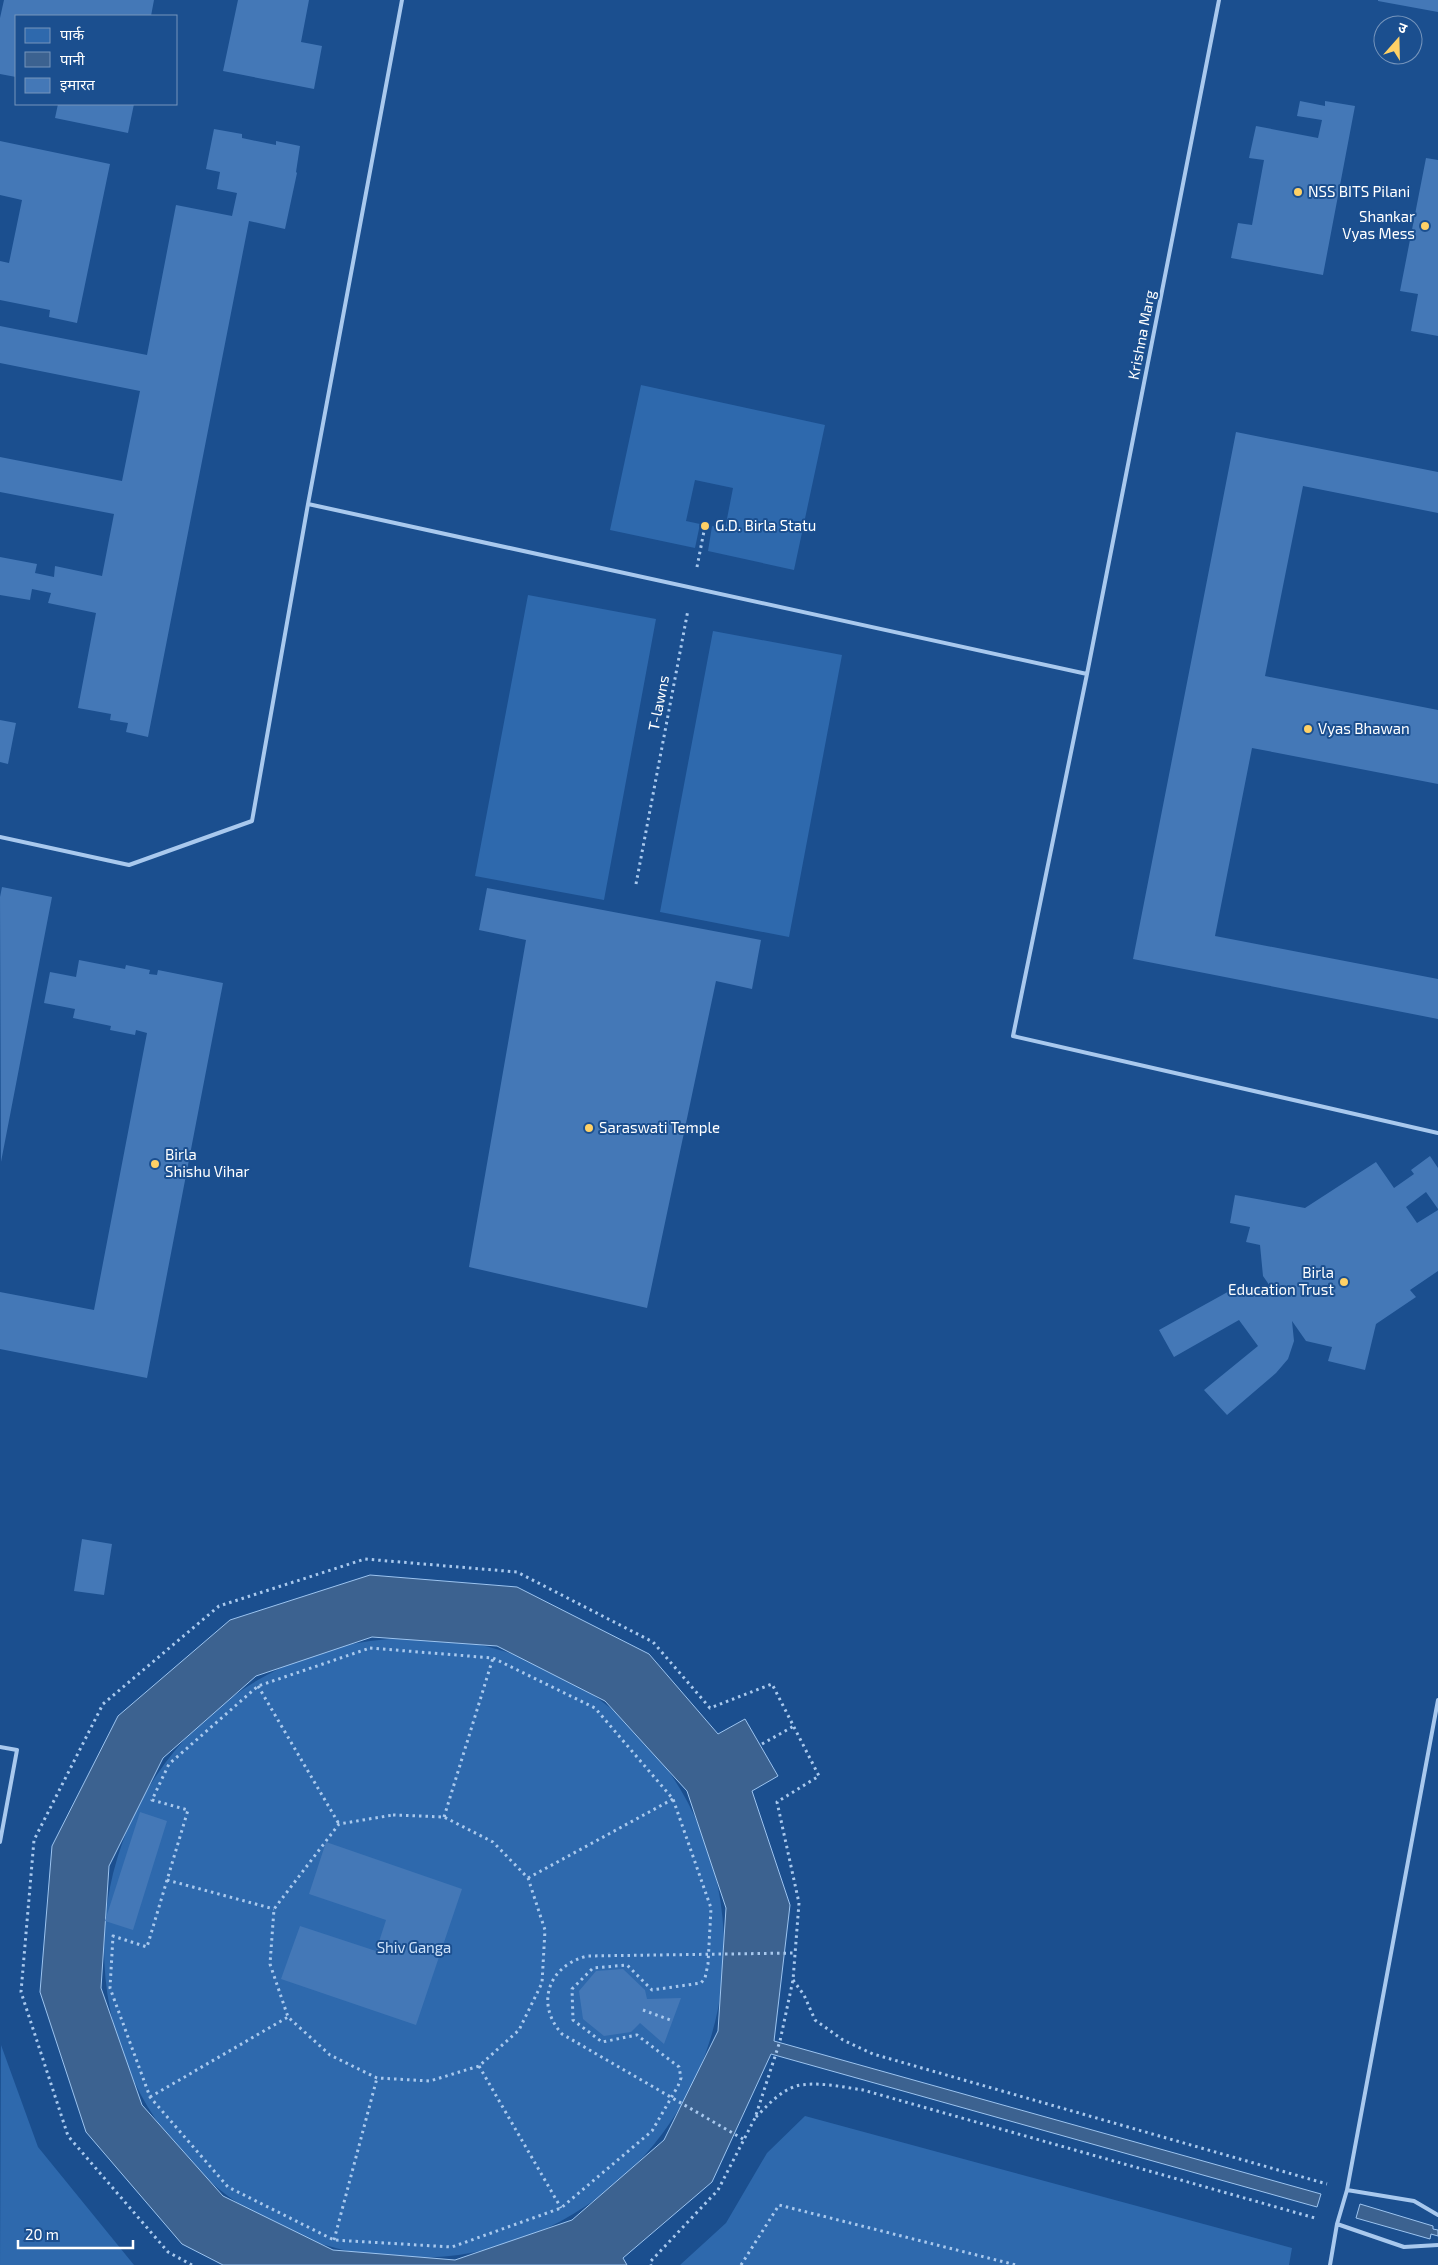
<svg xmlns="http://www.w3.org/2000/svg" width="1438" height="2265" font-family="'Exo 2','Noto Sans Devanagari',sans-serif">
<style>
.green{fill:#2e69ad}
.water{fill:#3c6290;stroke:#9cc4f0;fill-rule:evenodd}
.building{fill:#4478b7}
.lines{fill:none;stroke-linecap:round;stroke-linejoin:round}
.path{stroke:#a9c9ee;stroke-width:3;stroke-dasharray:2.5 4;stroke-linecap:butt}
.lane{stroke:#a9c9ee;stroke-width:4}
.poi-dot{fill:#ffd166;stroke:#1b4f8f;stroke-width:2}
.labels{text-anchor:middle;stroke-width:4;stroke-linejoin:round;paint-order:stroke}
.poi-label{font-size:15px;fill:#fff;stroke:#1b4f8f;text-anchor:start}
.street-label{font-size:15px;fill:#fff;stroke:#1b4f8f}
.park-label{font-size:15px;fill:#cfe3fa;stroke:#1b4f8f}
</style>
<rect width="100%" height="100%" fill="#1b4f8f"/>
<path class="green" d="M 641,385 L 825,425 L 794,570 L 708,551 L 712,526 L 725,529 L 733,488 L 695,480 L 686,521 L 700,524 L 695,548 L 610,530 Z
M 528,595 L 656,619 L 604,900 L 475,876 Z
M 713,631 L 842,655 L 789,937 L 660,912 Z
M104 1948a310 310 0 1 1 620 0a310 310 0 1 1-620 0Z
M 1,2045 L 38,2147 L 134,2265 L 0,2265 Z
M 805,2116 L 1292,2248 L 1289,2265 L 680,2265 L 726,2223 L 767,2153 Z"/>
<path class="water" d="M 370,1575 L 517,1587 L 649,1654 L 718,1734 L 745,1719 L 778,1776 L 752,1791 L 790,1905 L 774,2041 L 1321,2194 L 1317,2207 L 771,2054 L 712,2182 L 623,2258 L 627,2265 L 223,2265 L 182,2244 L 86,2132 L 40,1992 L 52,1846 L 118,1716 L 230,1620 ZM 372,1637 L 497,1646 L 605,1701 L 687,1791 L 726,1908 L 718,2031 L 664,2140 L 572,2220 L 455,2260 L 333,2250 L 223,2196 L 142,2105 L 101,1988 L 109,1866 L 163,1758 L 256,1676 Z
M 1360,2204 L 1433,2226 L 1433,2229 L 1438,2230 L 1438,2236 L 1431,2234 L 1430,2239 L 1356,2218 Z"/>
<path class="building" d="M 4,0 L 154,0 L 151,16 L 16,16 L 16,77 L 0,74 L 0,18 Z
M 238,0 L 309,0 L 301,42 L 322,46 L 314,89 L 223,71 Z
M 1378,0 L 1438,0 L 1438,12 L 1378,1 Z
M 1300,101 L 1325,106 L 1325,101 L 1355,106 L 1323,275 L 1231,258 L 1238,223 L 1252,225 L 1264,160 L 1249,158 L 1256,126 L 1318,138 L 1322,120 L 1297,116 Z
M 58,104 L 134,104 L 128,133 L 55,118 Z
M 214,129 L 242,134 L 242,138 L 276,145 L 276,141 L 300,146 L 296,172 L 297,173 L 285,229 L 249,221 L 148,737 L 126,732 L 128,723 L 110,720 L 111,714 L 78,708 L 96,613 L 48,603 L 51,593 L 32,589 L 30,600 L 0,595 L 0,557 L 37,564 L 35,573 L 54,577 L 55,566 L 102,576 L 114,514 L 0,492 L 0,457 L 122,481 L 140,391 L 0,363 L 0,326 L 147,355 L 176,205 L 232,216 L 237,193 L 217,189 L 220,172 L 206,169 Z
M 0,141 L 110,164 L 77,323 L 49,317 L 50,310 L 0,300 L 0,261 L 9,263 L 22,200 L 0,195 Z
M 1426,158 L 1438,160 L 1438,336 L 1411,331 L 1418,294 L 1400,291 Z
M 1236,432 L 1438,472 L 1438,513 L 1303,486 L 1265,676 L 1438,710 L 1438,784 L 1252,748 L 1215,936 L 1438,979 L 1438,1019 L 1133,959 Z
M 0,720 L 16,723 L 8,764 L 0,762 Z
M 2,887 L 52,897 L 1,1162 L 0,897 Z
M 487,888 L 761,940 L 752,989 L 716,981 L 647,1308 L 469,1267 L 526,940 L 479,930 Z
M 79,960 L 125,969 L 126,965 L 150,970 L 149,974 L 157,975 L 158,970 L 223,983 L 147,1378 L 0,1349 L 0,1292 L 94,1310 L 147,1033 L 136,1030 L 135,1035 L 110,1030 L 111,1026 L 73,1018 L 75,1009 L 44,1003 L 50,972 L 76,977 Z
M 1430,1156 L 1438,1168 L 1438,1209 L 1426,1192 L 1406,1207 L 1417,1223 L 1438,1210 L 1438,1271 L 1410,1290 L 1416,1297 L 1376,1324 L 1365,1370 L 1328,1361 L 1332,1347 L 1306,1341 L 1292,1321 L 1294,1341 L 1288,1359 L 1276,1373 L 1227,1415 L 1204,1390 L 1258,1346 L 1239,1320 L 1174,1357 L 1159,1330 L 1233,1289 L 1252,1288 L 1270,1295 L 1274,1292 L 1263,1276 L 1260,1245 L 1246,1242 L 1250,1227 L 1230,1223 L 1235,1195 L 1305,1208 L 1376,1162 L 1394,1188 L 1414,1174 L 1411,1170 Z
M 82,1539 L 112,1544 L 104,1595 L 74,1591 Z
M 140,1812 L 167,1821 L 133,1930 L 105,1921 Z
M 326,1842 L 462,1889 L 416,2025 L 281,1979 L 300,1926 L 376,1951 L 386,1920 L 309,1894 Z
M 623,1969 L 645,1990 L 647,1999 L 681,1998 L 664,2044 L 640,2023 L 631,2032 L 604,2036 L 583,2019 L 579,1991 L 596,1971 Z"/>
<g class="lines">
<path class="path" d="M 697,567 L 705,526
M 636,884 L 688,610
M 370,1648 L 493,1658 L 595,1708 L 673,1799 L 711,1908 L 708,1964 L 705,1978 L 701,1983 L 652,1990 L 627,1965 L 593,1968 L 572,1989 L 573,2020 L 602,2042 L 637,2035 L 679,2067 L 681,2078 L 678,2086 L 652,2131 L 561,2208 L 452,2247 L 334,2240 L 228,2187 L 150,2097 L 110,1988 L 113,1936 L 147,1947 L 188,1810 L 152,1800 L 169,1764 L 258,1686 Z
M 258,1686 L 339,1824
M 762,1744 L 794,1726
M 393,1815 L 444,1817 L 493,1842 L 528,1878 L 545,1930 L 542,1983 L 519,2030 L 479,2066 L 430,2081 L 377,2078 L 330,2055 L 288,2017 L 270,1964 L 274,1909 L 339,1824 Z
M 444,1817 L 493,1658
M 528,1878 L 673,1799
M 167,1880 L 274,1909
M 793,1980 L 804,1995 L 815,2020 L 843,2040 L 873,2054 L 1327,2184
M 643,2010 L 673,2021
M 479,2066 L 561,2208
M 150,2097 L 288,2017
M 756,2117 C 767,2106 780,2091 796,2086 C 815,2081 843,2087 863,2090 L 1315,2218
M 743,2139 L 562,2034 C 535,2004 548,1966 587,1956 L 795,1953
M 334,2240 L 377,2078
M 192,2265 L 168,2252 L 68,2136 L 21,1992 L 34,1840 L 103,1704 L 219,1606 L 365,1559 L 517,1572 L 653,1642 L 710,1708 L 772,1684 L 819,1776 L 777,1802 L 799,1903 L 793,1980 L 780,2041 L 755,2118 L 718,2190 L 650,2262 L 651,2265
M 741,2265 L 779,2205 L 1016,2265"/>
<path class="lane" d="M 1219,0 L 1087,674 L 1013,1036 L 1438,1133
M 308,504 L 1087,674
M 0,837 L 129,865 L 252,821 L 308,504 L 402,0
M 0,1747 L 17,1750 L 0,1842
M 1347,2190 L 1414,2201 L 1438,2215
M 1337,2224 L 1404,2247 L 1438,2245
M 1330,2265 L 1337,2224 L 1347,2190 L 1438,1700"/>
</g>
<g class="poi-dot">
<circle cx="1298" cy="192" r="5"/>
<circle cx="1425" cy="226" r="5"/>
<circle cx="705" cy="526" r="5"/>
<circle cx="1308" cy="729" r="5"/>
<circle cx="589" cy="1128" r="5"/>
<circle cx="155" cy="1164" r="5"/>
<circle cx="1344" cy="1282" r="5"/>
</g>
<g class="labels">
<g class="poi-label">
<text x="1308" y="197">NSS BITS Pilani</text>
<text x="1415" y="222" text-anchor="end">Shankar<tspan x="1415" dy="17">Vyas Mess</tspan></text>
<text x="715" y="531">G.D. Birla Statu</text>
<text x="1318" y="734">Vyas Bhawan</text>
<text x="599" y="1133">Saraswati Temple</text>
<text x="165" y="1160">Birla<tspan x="165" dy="17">Shishu Vihar</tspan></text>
<text x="1334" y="1278" text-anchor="end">Birla<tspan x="1334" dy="17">Education Trust</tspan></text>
</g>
<g class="street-label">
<text transform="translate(1142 335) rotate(-79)" y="5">Krishna Marg</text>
<text transform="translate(659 703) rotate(-79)" y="5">T-lawns</text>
</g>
<g class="park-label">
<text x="414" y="1953">Shiv Ganga</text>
</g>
</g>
<rect x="15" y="15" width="162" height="90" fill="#1b4f8f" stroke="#7695bc"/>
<rect x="25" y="28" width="25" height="15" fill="#2e69ad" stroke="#7695bc"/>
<text x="60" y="40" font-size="15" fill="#ffffff">पार्क</text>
<rect x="25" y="52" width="25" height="15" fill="#3c6290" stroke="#7695bc"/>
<text x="60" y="65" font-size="15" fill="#ffffff">पानी</text>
<rect x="25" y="78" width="25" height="15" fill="#4478b7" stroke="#7695bc"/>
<text x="60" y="90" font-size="15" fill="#ffffff">इमारत</text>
<g transform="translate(1398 40) rotate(20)"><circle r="24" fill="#1b4f8f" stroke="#7695bc"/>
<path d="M0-4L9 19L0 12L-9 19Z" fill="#ffd166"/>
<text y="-8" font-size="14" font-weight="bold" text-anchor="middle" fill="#ffffff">उ</text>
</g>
<path d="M18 2240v8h115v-8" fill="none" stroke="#ffffff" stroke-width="2.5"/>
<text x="25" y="2240" font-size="15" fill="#ffffff" stroke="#1b4f8f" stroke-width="4" paint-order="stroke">20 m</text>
</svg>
